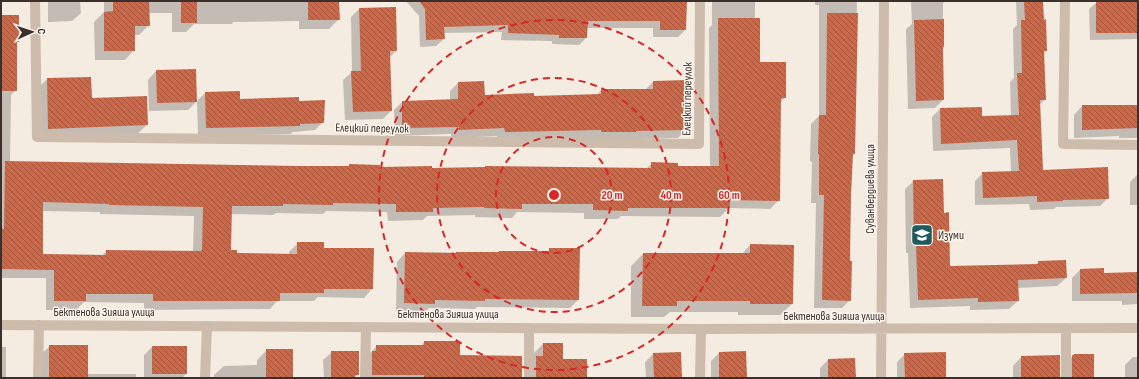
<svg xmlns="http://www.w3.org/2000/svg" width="1139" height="379" font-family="'Sofia Sans Condensed',sans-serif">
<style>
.shadow{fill:#0003;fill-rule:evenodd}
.building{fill:url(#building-back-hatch);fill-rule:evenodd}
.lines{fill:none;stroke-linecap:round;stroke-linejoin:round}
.lane{stroke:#cdbbac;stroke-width:10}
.street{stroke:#cdbbac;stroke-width:10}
.ring{fill:none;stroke:#d62828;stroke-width:2;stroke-dasharray:7 5}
.labels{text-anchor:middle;stroke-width:3;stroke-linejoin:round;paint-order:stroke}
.street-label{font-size:12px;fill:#3b302b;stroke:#fbf5ee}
.poi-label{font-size:12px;fill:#3b302b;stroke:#fbf5ee;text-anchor:start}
.centre{fill:#d62828;stroke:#fbf5ee;stroke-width:2}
.ring-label{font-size:12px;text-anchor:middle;font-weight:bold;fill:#d62828;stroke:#fbf5ee;stroke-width:3;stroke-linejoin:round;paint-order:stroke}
</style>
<defs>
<pattern id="building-back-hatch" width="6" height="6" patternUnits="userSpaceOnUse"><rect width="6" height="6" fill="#c8694b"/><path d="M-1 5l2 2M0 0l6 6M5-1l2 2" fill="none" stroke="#a4573f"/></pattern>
</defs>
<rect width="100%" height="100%" fill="#f4ebe1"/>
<path class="shadow" d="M 48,1 L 80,1 L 81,13 L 72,21 L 48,22 Z
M 104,1 L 338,1 L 339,19 L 329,29 L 299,29 L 299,21 L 233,22 L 232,24 L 194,24 L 186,32 L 172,32 L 172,13 L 148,13 L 148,26 L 139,35 L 134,35 L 134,50 L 125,60 L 95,60 L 94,22 L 104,12 Z
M 406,1 L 686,1 L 685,30 L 678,37 L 653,37 L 653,28 L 587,28 L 586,38 L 579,45 L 552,44 L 552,41 L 501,40 L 502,32 L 443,33 L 444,39 L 436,46 L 420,47 L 419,16 Z
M 712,1 L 755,1 L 755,19 L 759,63 L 785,98 L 780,102 L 779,200 L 770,209 L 729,208 L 720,217 L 621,216 L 618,219 L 584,219 L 584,213 L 517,212 L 512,218 L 475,217 L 475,215 L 427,216 L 423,220 L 388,221 L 387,212 L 326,211 L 323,214 L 276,213 L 273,215 L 230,214 L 230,251 L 236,254 L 289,255 L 289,252 L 298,243 L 323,249 L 372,289 L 364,298 L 318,297 L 314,301 L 277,301 L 270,309 L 144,310 L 144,303 L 84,302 L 76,310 L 46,310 L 46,278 L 1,278 L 1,16 L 18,42 L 16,43 L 16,90 L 11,95 L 10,162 L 300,167 L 348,167 L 349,165 L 379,168 L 431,169 L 484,168 L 485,167 L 646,169 L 652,163 L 677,167 L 710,167 L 709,28 L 712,25 ZM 42,211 L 100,212 L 100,214 L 194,216 L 193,252 L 106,251 L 102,256 L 42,255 Z
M 815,1 L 857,1 L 854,154 L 852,156 L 849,262 L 850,300 L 842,308 L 814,308 L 816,203 L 811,203 L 812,162 L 810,161 L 811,124 L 819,116 L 819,5 L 815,5 Z
M 911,1 L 945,1 L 943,3 L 943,100 L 935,108 L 908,109 L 906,29 L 912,24 Z
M 1016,1 L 1042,1 L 1046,51 L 1043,53 L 1045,100 L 1039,105 L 1042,171 L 1108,198 L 1100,206 L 1056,207 L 1054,209 L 1030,210 L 1029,204 L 975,205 L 975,181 L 983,173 L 1011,172 L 1010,148 L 933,151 L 932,117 L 940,109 L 981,118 L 1011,117 L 1010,82 L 1014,78 L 1013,29 L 1017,25 Z
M 1138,2 L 1138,39 L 1090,40 L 1089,9 L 1096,3 Z
M 359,9 L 396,51 L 389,58 L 391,111 L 383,119 L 345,120 L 343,80 L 352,72 L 351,17 Z
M 156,71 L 196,102 L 188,110 L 149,111 L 148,80 Z
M 47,79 L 91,99 L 147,125 L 136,135 L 38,139 L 36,90 Z
M 483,82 L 484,96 L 533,97 L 597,95 L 601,90 L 645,90 L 653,82 L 686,130 L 678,138 L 593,140 L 497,140 L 497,136 L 451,138 L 451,134 L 395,136 L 394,110 L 402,102 L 450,100 L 450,91 L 458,83 Z
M 205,93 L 239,100 L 298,102 L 323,122 L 315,130 L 293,132 L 290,134 L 198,136 L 197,101 Z
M 1082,106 L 1138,106 L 1138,138 L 1119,138 L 1119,136 L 1074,138 L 1074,115 Z
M 1138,174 L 1138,205 L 1130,205 L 1130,182 Z
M 914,181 L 943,214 L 949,267 L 1035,265 L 1039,262 L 1066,278 L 1057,286 L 1017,288 L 1018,301 L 1009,309 L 970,310 L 970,306 L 910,308 L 908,253 L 906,253 L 905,189 Z
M 750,245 L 792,304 L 780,315 L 738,315 L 738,312 L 670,312 L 664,317 L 631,317 L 631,266 L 643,254 L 742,254 Z
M 550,249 L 578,300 L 570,308 L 477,307 L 475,309 L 429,308 L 425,312 L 396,311 L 397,262 L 405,253 L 547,252 Z
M 1080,270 L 1103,274 L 1138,273 L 1138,304 L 1122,305 L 1122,301 L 1072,301 L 1072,278 Z
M 424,342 L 459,356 L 522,378 L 364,378 L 369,354 L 377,346 L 421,346 Z
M 543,344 L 562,360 L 586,378 L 524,378 L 532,355 Z
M 50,346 L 87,374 L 136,374 L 136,378 L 39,378 L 39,356 Z
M 1,347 L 6,347 L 6,378 L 1,378 Z
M 152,347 L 186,374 L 182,378 L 144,378 L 144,355 Z
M 267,350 L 292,378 L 214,378 L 214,375 L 224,366 L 257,365 L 257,360 Z
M 332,352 L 358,374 L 354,378 L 324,378 L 323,360 Z
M 745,352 L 746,378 L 711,378 L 711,361 L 719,353 Z
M 653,354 L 681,378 L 646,378 L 645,362 Z
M 905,354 L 945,378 L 897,378 L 897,362 Z
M 1073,356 L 1093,378 L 1065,378 L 1065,364 Z
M 1021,357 L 1058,378 L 1013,378 L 1013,366 Z
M 1133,357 L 1138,357 L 1138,378 L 1125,378 L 1125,365 Z
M 828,360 L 855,378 L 820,378 L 820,368 Z"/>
<path class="building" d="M 113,1 L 149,1 L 150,26 L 135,26 L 135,51 L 104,51 L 104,12 L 113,11 Z
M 181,1 L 197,1 L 197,23 L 181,23 Z
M 308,1 L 339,1 L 340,20 L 308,20 Z
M 419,1 L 687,1 L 686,30 L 660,30 L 660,21 L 588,21 L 587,38 L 559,38 L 559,35 L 508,33 L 508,25 L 444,27 L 445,39 L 426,40 L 425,9 Z
M 1024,1 L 1043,1 L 1044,20 L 1046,19 L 1047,51 L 1044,51 L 1046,100 L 1040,100 L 1043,170 L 1108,167 L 1109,199 L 1063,200 L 1063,201 L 1037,202 L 1037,196 L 983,198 L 982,172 L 1019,171 L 1017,140 L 941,144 L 940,108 L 982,107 L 982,116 L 1019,115 L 1017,73 L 1022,73 L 1021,20 L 1025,20 Z
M 1138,1 L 1138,33 L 1096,33 L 1096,2 Z
M 396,7 L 397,51 L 390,51 L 392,111 L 353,112 L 351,71 L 361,71 L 359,8 Z
M 827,13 L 858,13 L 855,154 L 853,154 L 851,195 L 850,261 L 852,261 L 851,301 L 822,300 L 824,195 L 819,195 L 819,154 L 818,154 L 819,115 L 826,115 Z
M 1,15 L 19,15 L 19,42 L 17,42 L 17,91 L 1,91 Z
M 718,18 L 760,18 L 760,62 L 786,62 L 786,98 L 781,98 L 780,201 L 730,200 L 730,208 L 628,208 L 628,211 L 593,210 L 593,204 L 522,204 L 522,209 L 484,208 L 484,207 L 433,208 L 433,212 L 396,212 L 396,204 L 333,203 L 333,205 L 283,204 L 283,206 L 232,206 L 231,250 L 237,250 L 237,253 L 297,254 L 297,242 L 324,242 L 324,248 L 374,248 L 373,289 L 324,289 L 324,293 L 280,293 L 280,301 L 153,301 L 153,294 L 86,294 L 86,301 L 54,301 L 54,270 L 1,269 L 1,228 L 4,229 L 5,161 L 300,166 L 349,166 L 349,164 L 380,165 L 380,167 L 432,166 L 432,168 L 485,167 L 485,166 L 651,168 L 651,162 L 678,163 L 678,166 L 719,166 ZM 43,202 L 109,204 L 109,205 L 203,207 L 202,249 L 201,251 L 106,250 L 106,255 L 43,254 Z
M 944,19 L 944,47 L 943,47 L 944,100 L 916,101 L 914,20 Z
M 196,69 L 197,102 L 157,103 L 156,70 Z
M 91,77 L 92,98 L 147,96 L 148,125 L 48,129 L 47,78 Z
M 687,80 L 687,130 L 636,131 L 636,132 L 601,132 L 601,130 L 505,132 L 504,128 L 459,130 L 459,127 L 402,128 L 402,101 L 458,99 L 458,82 L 484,81 L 485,95 L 534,93 L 534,96 L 601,94 L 601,89 L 653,89 L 653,81 Z
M 240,91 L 240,99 L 299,97 L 299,101 L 325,100 L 324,123 L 300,124 L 300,126 L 206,128 L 205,92 Z
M 1082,105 L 1138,105 L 1138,128 L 1082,130 Z
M 943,179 L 944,213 L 949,212 L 950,266 L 1038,264 L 1038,261 L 1066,260 L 1067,278 L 1018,280 L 1019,301 L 978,302 L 978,298 L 918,300 L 916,245 L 914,245 L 913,180 Z
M 750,244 L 794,245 L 793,304 L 750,304 L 750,301 L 677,301 L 677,306 L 642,306 L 643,253 L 750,253 Z
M 549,248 L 580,248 L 579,300 L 485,299 L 485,301 L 435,300 L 435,304 L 404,303 L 405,252 L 456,253 L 456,252 L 499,252 L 499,251 L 549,251 Z
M 1104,268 L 1104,273 L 1138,272 L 1138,293 L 1080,294 L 1080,269 Z
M 424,341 L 460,341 L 460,355 L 522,356 L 522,378 L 424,378 L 424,375 L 372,375 L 372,351 L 376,351 L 376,345 L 424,345 Z
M 543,343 L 563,343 L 563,359 L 587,359 L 587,378 L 536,378 L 536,356 L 543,356 Z
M 49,345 L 88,345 L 88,378 L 49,378 Z
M 152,346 L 187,346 L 187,374 L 152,374 Z
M 266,349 L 293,349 L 293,378 L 266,378 Z
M 331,351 L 359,351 L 359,375 L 355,375 L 355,378 L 331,378 Z
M 746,351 L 747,377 L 719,378 L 719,352 Z
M 681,352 L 682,378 L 654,378 L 653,353 Z
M 946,352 L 946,378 L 905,378 L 904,353 Z
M 1074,354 L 1094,354 L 1094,378 L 1072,378 L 1072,355 L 1074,355 Z
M 1060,355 L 1060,378 L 1021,378 L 1021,356 Z
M 855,358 L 856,378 L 828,378 L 828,359 Z"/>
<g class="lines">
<path class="lane" d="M 205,378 L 207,326
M 365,378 L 366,327
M 529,378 L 529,328"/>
<path class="street" d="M 35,1 L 37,137 L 699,144 L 700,1
M 1065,1 L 1063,144 L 1138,145
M 1,325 L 701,329 L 1138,328
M 38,378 L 39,325
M 700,378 L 701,329
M 881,378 L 884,1
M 1066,378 L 1066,328"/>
</g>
<g class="ring">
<circle cx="554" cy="195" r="58"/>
<circle cx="554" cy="195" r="117"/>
<circle cx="554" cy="195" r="175"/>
</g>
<defs>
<g id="school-square" transform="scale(1.15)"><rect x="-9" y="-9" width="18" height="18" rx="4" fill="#1f5a5e" stroke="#fbf5ee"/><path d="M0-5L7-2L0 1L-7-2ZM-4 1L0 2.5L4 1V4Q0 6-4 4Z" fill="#fff"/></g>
</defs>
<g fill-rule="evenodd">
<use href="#school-square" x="922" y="235"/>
</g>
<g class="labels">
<g class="street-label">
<text transform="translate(687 99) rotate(-89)" y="4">Елецкий переулок</text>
<text transform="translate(372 128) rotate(1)" y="4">Елецкий переулок</text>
<text transform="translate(870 189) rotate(-90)" y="4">Суванбердиева улица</text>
<text x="104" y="316">Бектенова Зияша улица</text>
<text x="448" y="318">Бектенова Зияша улица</text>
<text x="834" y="320">Бектенова Зияша улица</text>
</g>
<g class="poi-label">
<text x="938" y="239">Изуми</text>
</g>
</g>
<circle cx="554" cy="195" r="6" class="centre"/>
<g class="ring-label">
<text x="612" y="199">20 m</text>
<text x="671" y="199">40 m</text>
<text x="729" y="199">60 m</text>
</g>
<rect width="1139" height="379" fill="none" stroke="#3b302b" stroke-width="4"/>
<g transform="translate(32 32) rotate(87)" stroke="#fbf5ee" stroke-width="3" paint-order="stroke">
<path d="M0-3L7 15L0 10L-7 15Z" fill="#3b302b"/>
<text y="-6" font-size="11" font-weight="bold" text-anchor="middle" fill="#3b302b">С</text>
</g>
</svg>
